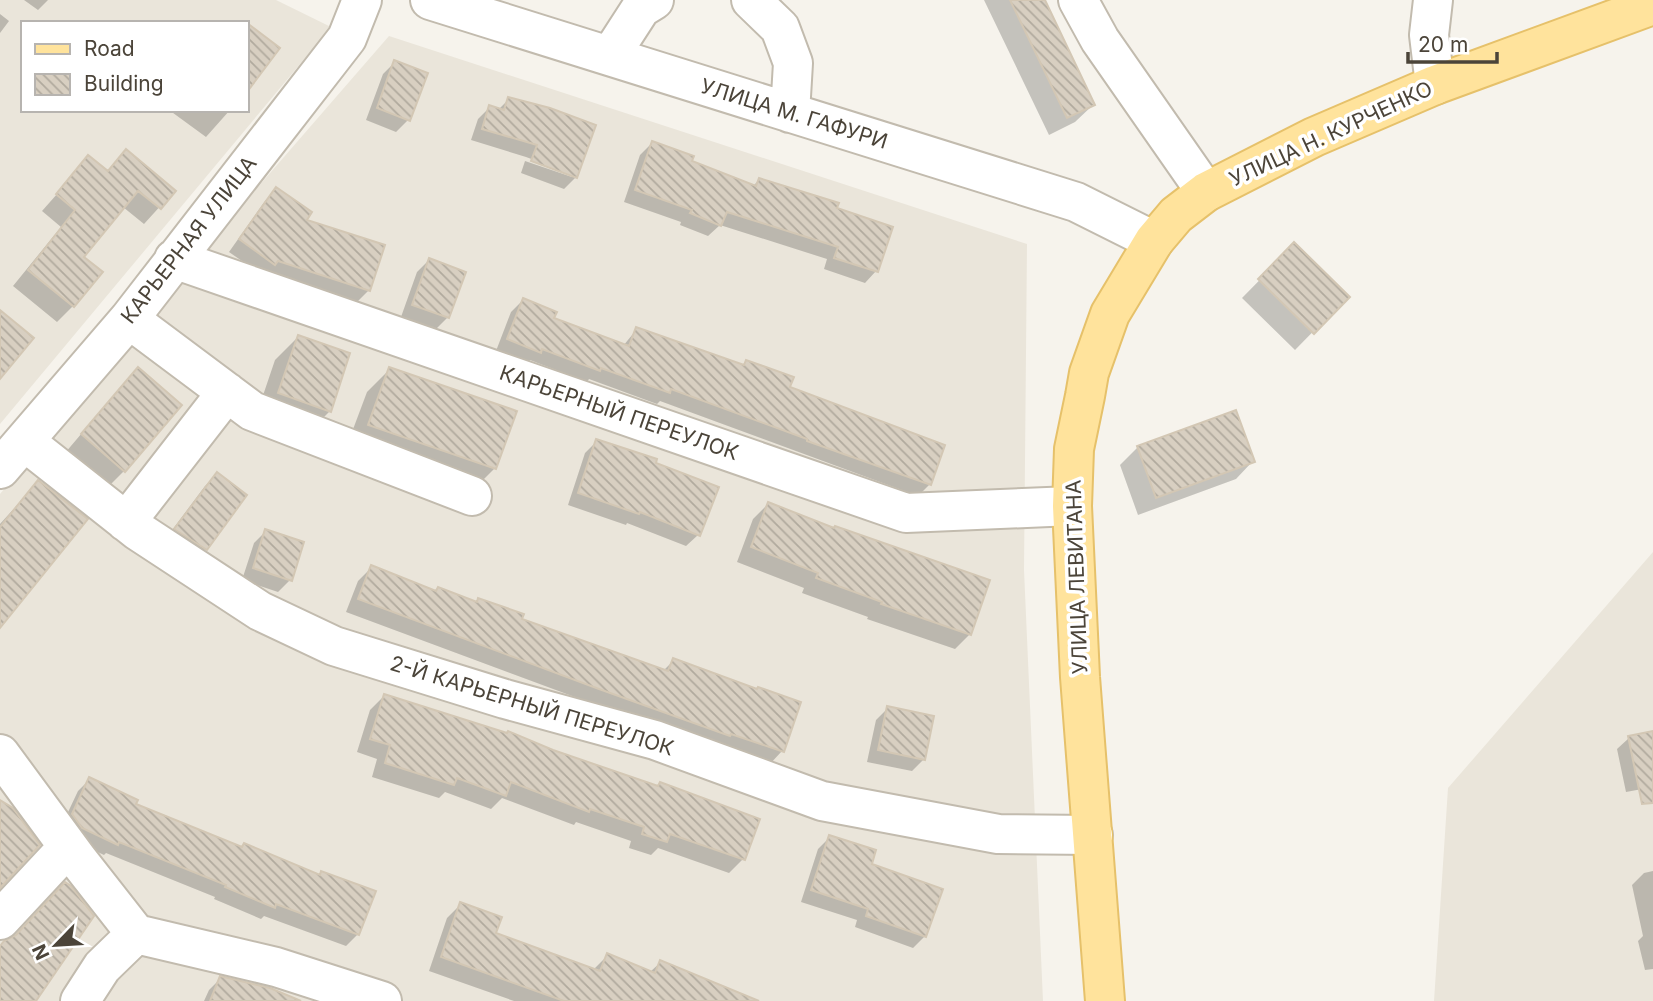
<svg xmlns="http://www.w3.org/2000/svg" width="1653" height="1001" font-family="Inter,sans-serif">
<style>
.residential{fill:#eae5da;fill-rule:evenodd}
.shadow{fill:#0003}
.building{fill:url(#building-back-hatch);stroke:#d3c7b4;stroke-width:2}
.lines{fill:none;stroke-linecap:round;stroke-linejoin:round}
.minor-casing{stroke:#c2bbae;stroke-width:42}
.major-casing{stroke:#e6c16a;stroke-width:42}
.minor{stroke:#fff;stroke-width:38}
.major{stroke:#ffe39c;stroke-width:38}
.labels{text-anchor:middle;stroke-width:7;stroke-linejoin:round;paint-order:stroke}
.street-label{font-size:21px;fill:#4b4439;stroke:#fff}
</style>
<defs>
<pattern id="building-back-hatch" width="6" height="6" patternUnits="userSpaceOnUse" patternTransform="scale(1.75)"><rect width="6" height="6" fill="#d8cfc1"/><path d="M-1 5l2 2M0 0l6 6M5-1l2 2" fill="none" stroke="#b1aa9e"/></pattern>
</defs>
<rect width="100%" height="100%" fill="#f6f3ec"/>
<path class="residential" d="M 0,0 L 276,0 L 331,27 L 0,424 ZM 23,23 L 247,23 L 247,110 L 23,110 Z
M 389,36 L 1027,244 L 1024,570 L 1043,1001 L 0,1001 L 0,494 L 205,248 Z
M 1653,552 L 1653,1001 L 1434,1001 L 1448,788 Z"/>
<path class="shadow" d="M 24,0 L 48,0 L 38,10 Z
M 984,0 L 1043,0 L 1093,105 L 1075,122 L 1049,135 Z
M 0,14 L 9,21 L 0,33 Z
M 395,62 L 408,120 L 396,132 L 366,120 L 383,74 Z
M 509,99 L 576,177 L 564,189 L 521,173 L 525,161 L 572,177 L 572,174 L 526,157 L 471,140 L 478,119 L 490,107 L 498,110 Z
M 169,110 L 230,110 L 206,137 Z
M 652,143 L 690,162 L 752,187 L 759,180 L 835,209 L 876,271 L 865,283 L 824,269 L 827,259 L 720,225 L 708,236 L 680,225 L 681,222 L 624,202 L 640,155 Z
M 126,151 L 174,191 L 144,224 L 123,207 L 81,257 L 73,306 L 57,322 L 13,286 L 61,227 L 42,211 L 89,158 L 106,172 Z
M 276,189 L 369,290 L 357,302 L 265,272 L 262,275 L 229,252 L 265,201 Z
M 1294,245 L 1347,297 L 1295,350 L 1242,298 Z
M 429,260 L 448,317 L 436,329 L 401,317 L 417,272 Z
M 523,300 L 552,319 L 623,346 L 637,329 L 742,366 L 746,362 L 930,484 L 918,496 L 660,401 L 657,404 L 589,379 L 587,382 L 530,360 L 527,364 L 496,351 L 511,312 Z
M 298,337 L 330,411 L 307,434 L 256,416 L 275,360 Z
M 390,369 L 495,468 L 472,491 L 346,448 L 367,392 Z
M 121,387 L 124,471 L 107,488 L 65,453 Z
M 597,441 L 654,464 L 698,535 L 686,546 L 627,523 L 626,525 L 568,505 L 585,453 Z
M 1138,447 L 1253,461 L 1236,479 L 1138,515 L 1120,465 Z
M 217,475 L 205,549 L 193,561 L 164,541 L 205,486 Z
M 38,482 L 0,626 L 0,524 Z
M 768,504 L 970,634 L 955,649 L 867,619 L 868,617 L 802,593 L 804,588 L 737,562 L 753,519 Z
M 266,531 L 290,580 L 278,592 L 242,580 L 254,543 Z
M 372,567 L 435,592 L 475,603 L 478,600 L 520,620 L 663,671 L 674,660 L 782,751 L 769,765 L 715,749 L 346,612 L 358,581 Z
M 384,696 L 743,859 L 729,873 L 658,848 L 651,855 L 629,848 L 631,841 L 576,822 L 574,825 L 502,798 L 491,809 L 445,792 L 439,798 L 372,777 L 377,759 L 357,752 L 370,710 Z
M 888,708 L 924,759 L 912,771 L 867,762 L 876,720 Z
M 1653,733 L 1653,787 L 1626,792 L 1617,749 L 1629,738 Z
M 90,779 L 134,805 L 241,848 L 244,845 L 318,876 L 322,873 L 358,934 L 346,946 L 264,916 L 261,919 L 214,899 L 215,897 L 106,853 L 104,855 L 70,839 L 61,827 L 78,791 Z
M 830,837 L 869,865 L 925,936 L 913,948 L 855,927 L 857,920 L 801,902 L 818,849 Z
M 1653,871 L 1653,969 L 1645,970 L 1638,941 L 1643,936 L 1632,885 L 1644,873 Z
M 461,904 L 494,934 L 593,970 L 608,955 L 650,972 L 661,962 L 733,1001 L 514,1001 L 429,971 L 447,918 Z
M 221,978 L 300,1001 L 204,1001 L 209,990 Z"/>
<path class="building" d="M 1010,0 L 1045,0 L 1095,105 L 1067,118 Z
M 247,23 L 280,48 L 247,92 Z
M 394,60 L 428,73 L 410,121 L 377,108 Z
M 508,97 L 550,108 L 596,125 L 577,178 L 531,161 L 537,145 L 482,129 L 489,105 L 504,110 Z
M 652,141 L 694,156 L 692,161 L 756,186 L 759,178 L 839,203 L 837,208 L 893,227 L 878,272 L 834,258 L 838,247 L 727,212 L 721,226 L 690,213 L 692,210 L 635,190 Z
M 126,149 L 176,191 L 161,209 L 138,191 L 84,257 L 103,272 L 74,307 L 28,270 L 75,210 L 56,194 L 88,155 L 108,171 Z
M 276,187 L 312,212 L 307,220 L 385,245 L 370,291 L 278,261 L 275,265 L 239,239 Z
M 1294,242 L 1350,297 L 1314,334 L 1258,279 Z
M 429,258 L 466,272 L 449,318 L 412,305 Z
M 523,298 L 557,312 L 554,318 L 629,346 L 636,327 L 744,365 L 746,360 L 794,377 L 790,387 L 945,445 L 931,485 L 807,441 L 807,439 L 671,389 L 670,393 L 601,368 L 600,371 L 542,349 L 541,353 L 507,339 Z
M 0,310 L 34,338 L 0,379 Z
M 298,335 L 350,353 L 331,412 L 278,393 Z
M 138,367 L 182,405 L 125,472 L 81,434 Z
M 389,367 L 517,411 L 496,469 L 368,425 Z
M 1236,410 L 1255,462 L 1156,498 L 1137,446 Z
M 596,439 L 657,459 L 656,463 L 719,487 L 700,536 L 640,512 L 639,514 L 578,493 Z
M 217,472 L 247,495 L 207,550 L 174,529 Z
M 38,480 L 88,519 L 0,628 L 0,527 Z
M 768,502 L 834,528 L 835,526 L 990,580 L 971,635 L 881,604 L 882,602 L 816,578 L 818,573 L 751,547 Z
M 265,529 L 304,542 L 292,581 L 253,568 Z
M 371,565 L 436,591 L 438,587 L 477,602 L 478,598 L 524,614 L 522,619 L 668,671 L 673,658 L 757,689 L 758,687 L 801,702 L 784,752 L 731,734 L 730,736 L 599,689 L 358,599 Z
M 384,694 L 507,733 L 508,731 L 553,750 L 658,786 L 660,782 L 760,819 L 745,860 L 670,834 L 667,842 L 642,834 L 644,827 L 590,809 L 589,812 L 511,782 L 506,796 L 457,778 L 454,785 L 385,763 L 390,745 L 370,739 Z
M 887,706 L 934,716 L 925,760 L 878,750 Z
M 1653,731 L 1653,803 L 1642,804 L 1628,736 Z
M 89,777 L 138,800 L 136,804 L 242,847 L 244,843 L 320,875 L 321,871 L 376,891 L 359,935 L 276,904 L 275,908 L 225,887 L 226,885 L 119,842 L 118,845 L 82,828 L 72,814 Z
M 0,800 L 13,808 L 40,845 L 0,888 Z
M 829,835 L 876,850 L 872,864 L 943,889 L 926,937 L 866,916 L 868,909 L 811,890 Z
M 65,882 L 71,886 L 94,916 L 36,1001 L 0,1001 L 0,946 L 4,941 L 16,935 Z
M 460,902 L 502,917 L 496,933 L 600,971 L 607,953 L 655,973 L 660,960 L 759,1001 L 564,1001 L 441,957 Z
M 220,976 L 270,988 L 301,1001 L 210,1001 Z"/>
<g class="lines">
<g class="minor-casing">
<path id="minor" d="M 430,0 L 1076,202 L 1154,241
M 751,0 L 780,28 L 793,63 L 790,113
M 1078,0 L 1100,40 L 1206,192
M 1433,0 L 1429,35 L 1435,85
M 610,56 L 641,8 L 654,0
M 174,259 L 906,513 L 1072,506
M 129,319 L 252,411 L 472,496
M 24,441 L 138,531 L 260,611 L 334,646 L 505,699 L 655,740 L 822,801 L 998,834 L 1093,835
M 0,469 L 129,319 L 347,38 L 362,0
M 126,522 L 227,392
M 0,754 L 78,860 L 136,934
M 0,920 L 68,847
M 80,1001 L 102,967 L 136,934 L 276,967 L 382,1001"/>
</g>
<g class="major-casing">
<path id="major" d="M 1105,1001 L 1080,677 L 1072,506 L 1074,449 L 1085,396 L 1089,373 L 1110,314 L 1154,241 L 1176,215 L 1206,192 L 1314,137 L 1435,85 L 1653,5"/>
</g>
<use href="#minor" class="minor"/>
<use href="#major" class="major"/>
</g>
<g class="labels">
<g class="street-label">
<text transform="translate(794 114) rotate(17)" y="7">УЛИЦА М. ГАФУРИ</text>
<text transform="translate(1331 134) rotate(-25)" y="7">УЛИЦА Н. КУРЧЕНКО</text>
<text transform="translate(189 240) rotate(-52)" y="7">КАРЬЕРНАЯ УЛИЦА</text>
<text transform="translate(619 413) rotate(19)" y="7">КАРЬЕРНЫЙ ПЕРЕУЛОК</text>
<text transform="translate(1077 577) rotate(-92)" y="7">УЛИЦА ЛЕВИТАНА</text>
<text transform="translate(532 706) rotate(17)" y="7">2-Й КАРЬЕРНЫЙ ПЕРЕУЛОК</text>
</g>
</g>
<rect x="21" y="21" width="228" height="91" fill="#ffffff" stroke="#b7b4b0" stroke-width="2"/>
<rect x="35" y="44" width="35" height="10" fill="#ffe39c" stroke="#b7b4b0" stroke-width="2"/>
<text x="84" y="56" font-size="21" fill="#4b4439">Road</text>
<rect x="35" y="74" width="35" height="21" fill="url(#building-back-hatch)" stroke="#b7b4b0" stroke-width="2"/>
<text x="84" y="91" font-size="21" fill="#4b4439">Building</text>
<g transform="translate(56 945) rotate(245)" stroke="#ffffff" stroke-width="5" paint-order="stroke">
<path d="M0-5L12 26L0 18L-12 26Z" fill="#4b4439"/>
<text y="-10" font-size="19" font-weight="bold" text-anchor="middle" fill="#4b4439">N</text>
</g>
<path d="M1408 52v10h89v-10" fill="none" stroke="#4b4439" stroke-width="3.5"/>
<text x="1418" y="52" font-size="21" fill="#4b4439" stroke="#ffffff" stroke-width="5" paint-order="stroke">20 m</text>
</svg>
